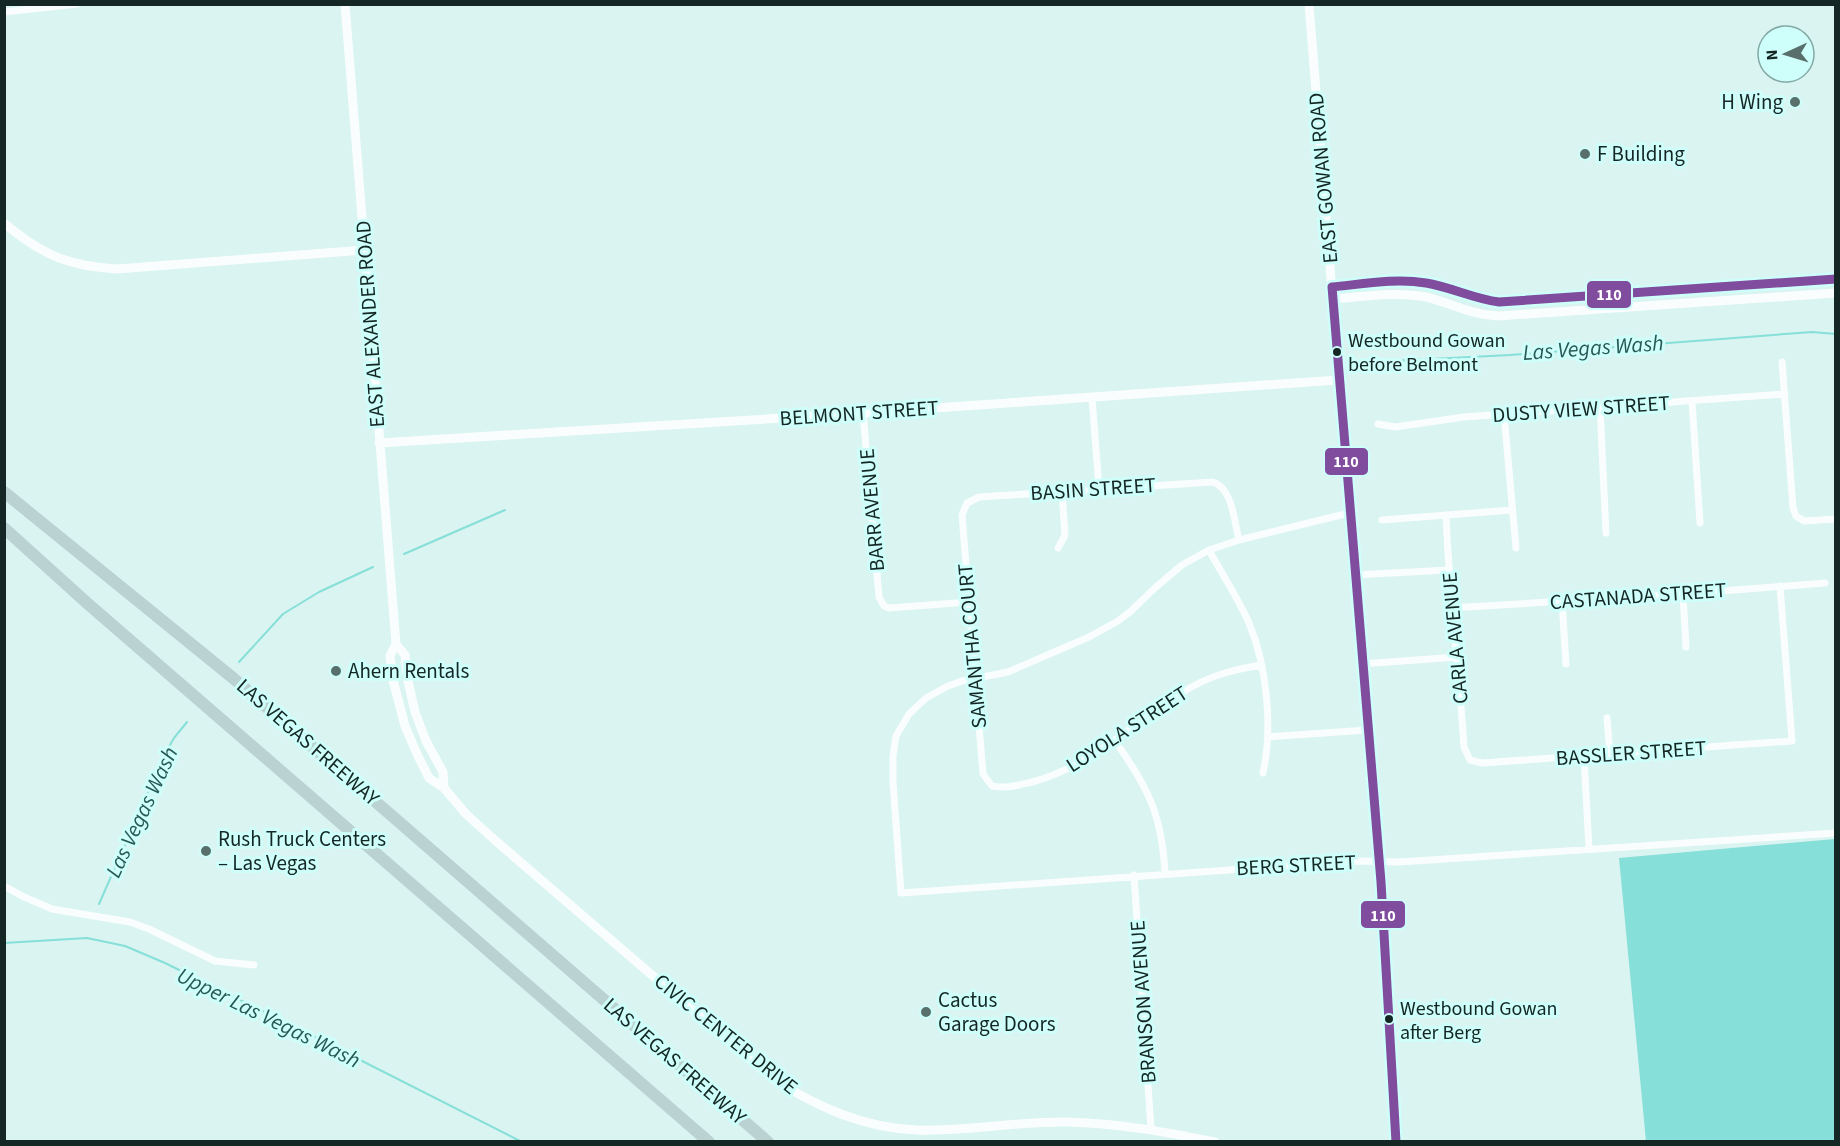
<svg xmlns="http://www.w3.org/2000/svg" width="1840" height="1146" font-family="'Source Sans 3',sans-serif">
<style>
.water{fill:#86dfd8}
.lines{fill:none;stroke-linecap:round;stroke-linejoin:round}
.stream{stroke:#86dfd8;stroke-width:2}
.street{stroke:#f9fdfd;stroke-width:7}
.secondary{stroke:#f9fdfd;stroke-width:9}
.highway{stroke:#bad2d1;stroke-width:12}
.bus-1-casing{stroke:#cefffa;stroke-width:14}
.bus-1{stroke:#804c9e;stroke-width:9}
.poi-dot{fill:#596f6c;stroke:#cefffa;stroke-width:2}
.bus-dot{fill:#142725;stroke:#cefffa;stroke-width:2}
.labels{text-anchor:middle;stroke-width:6;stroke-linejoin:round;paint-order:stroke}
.bus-label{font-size:20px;fill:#142725;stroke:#cefffa;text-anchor:start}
.poi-label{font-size:21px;fill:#142725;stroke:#cefffa;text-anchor:start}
.street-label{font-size:21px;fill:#142725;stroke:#cefffa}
.water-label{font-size:22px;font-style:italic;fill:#285956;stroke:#cefffa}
.line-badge{stroke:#cefffa;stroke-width:2}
.badge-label{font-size:16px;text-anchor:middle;font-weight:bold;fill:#fff}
</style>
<rect width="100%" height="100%" fill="#d9f4f1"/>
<path class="water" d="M 1835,839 L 1835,1141 L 1646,1141 L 1619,858 Z"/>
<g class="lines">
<path class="stream" d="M 1351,363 L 1510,355 L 1812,332 L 1836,334
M 404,554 L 505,510
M 239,662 L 283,614 L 319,592 L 373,567
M 99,904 L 165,754 L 174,738 L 187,722
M 4,943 L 87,938 L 125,946 L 165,963 L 295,1027 L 522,1142"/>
<path class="street" d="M 4,12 L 77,4
M 1782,362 L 1793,508 L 1796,516 L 1804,521 L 1836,519
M 1092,398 L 1099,488
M 1692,401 L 1700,523
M 1600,407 L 1606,533
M 863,413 L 879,597 L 884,606 L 889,608 L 969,602
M 1504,414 L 1516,548
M 1378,424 L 1395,427 L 1464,417 L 1785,394
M 1349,513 L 1239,540 L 1209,550 L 1182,565 L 1156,587 L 1131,611 L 1118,621 L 1089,637 L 1008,672 L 962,681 L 948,686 L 926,698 L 909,714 L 896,736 L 893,756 L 893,782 L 901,893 L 1358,861 L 1400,862 L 1836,833
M 1446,515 C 1449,593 1459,670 1464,747 L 1470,760 L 1482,763 L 1792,741 L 1780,586
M 1382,520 L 1512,510
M 1239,540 C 1234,521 1233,489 1213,482 L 979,497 L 967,503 L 962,515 L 983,774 L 992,786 C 1007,789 1018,785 1032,782 C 1093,766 1135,720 1188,689 C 1212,675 1235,669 1262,665
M 1058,548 L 1065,535 L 1062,491
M 1209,550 C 1222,574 1238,598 1249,623 C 1267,666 1273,728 1263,773
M 1354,575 L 1449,570
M 1683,594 L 1686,647
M 1562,601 L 1566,664
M 1451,608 L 1683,594 L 1825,583
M 1361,664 L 1458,657
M 1607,718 L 1610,755
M 1268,737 L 1367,730
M 1115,741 C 1148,787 1162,815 1165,873
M 1584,756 L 1589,849
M 1134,875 L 1151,1129
M 4,886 L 22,896 L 52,909 L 130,922 L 149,929 L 215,961 L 254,965"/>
<path class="secondary" d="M 345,4 L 396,644 L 390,656 L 393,680 L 405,726 L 417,754 L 429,778 L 444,788 L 466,814 L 497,842 L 773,1079 C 818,1107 863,1128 917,1130 C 967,1132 1017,1121 1067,1122 C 1117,1123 1166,1132 1215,1142
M 1309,4 L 1367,730 L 1381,882 L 1396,1142
M 4,223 C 42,255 68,266 117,269 L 364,250
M 1332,287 C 1362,284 1395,279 1426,283 C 1451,287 1473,300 1499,302 L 1836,279
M 1333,299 C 1363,297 1396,291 1426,297 C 1451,303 1472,315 1498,316 L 1836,293
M 379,443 L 863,413 L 1338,380
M 396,644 L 405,655 L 408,681 L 415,712 L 426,741 L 443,772 L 444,788"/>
<path class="highway" d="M 4,492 L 233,678 L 768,1142
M 4,528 L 87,603 L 709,1142"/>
<g class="bus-1-casing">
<path id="bus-1" d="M 1396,1142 L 1381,882 L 1332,287 C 1363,284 1395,278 1426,283 C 1451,287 1474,299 1499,302 L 1836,279"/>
</g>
<use href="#bus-1" class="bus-1"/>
</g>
<g class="poi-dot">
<circle cx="1795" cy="102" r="6"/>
<circle cx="1585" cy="154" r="6"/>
<circle cx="336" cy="671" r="6"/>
<circle cx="206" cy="851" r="6"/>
<circle cx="926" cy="1012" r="6"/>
</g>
<g class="bus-dot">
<circle cx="1337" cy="352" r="5"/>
<circle cx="1389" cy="1019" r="5"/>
</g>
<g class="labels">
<g class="bus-label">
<text x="1348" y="347">Westbound Gowan<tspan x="1348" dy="24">before Belmont</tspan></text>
<text x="1400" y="1015">Westbound Gowan<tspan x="1400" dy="24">after Berg</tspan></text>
</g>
<g class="poi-label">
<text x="1783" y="109" text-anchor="end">H Wing</text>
<text x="1597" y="161">F Building</text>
<text x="348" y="678">Ahern Rentals</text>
<text x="218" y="846">Rush Truck Centers<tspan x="218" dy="24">– Las Vegas</tspan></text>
<text x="938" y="1007">Cactus<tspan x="938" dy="24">Garage Doors</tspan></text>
</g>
<g class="street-label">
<text transform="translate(1323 178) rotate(-95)" y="7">EAST GOWAN ROAD</text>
<text transform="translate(370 324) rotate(-94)" y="7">EAST ALEXANDER ROAD</text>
<text transform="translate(1581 409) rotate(-4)" y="7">DUSTY VIEW STREET</text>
<text transform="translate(859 413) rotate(-4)" y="7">BELMONT STREET</text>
<text transform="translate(1093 489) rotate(-4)" y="7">BASIN STREET</text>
<text transform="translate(872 510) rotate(-95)" y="7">BARR AVENUE</text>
<text transform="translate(1638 596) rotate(-4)" y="7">CASTANADA STREET</text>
<text transform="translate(1455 638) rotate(-95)" y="7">CARLA AVENUE</text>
<text transform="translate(972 646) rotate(-95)" y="7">SAMANTHA COURT</text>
<text transform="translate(1127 729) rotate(-33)" y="7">LOYOLA STREET</text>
<text transform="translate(308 742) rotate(41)" y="7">LAS VEGAS FREEWAY</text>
<text transform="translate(1631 753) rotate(-4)" y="7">BASSLER STREET</text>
<text transform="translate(1296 865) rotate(-3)" y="7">BERG STREET</text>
<text transform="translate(1143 1002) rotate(-94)" y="7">BRANSON AVENUE</text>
<text transform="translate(726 1034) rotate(39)" y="7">CIVIC CENTER DRIVE</text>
<text transform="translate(675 1061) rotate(41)" y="7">LAS VEGAS FREEWAY</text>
</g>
<g class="water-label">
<text transform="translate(1593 347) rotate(-4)" y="8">Las Vegas Wash</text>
<text transform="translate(141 812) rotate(-65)" y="8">Las Vegas Wash</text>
<text transform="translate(269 1017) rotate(26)" y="8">Upper Las Vegas Wash</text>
</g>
</g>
<g class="line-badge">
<rect x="1586" y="280" width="46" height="29" rx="6" fill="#804c9e"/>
<rect x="1324" y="447" width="45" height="29" rx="6" fill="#804c9e"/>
<rect x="1360" y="900" width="46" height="29" rx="6" fill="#804c9e"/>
</g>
<g class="badge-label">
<text x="1609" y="300">110</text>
<text x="1346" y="467">110</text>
<text x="1383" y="921">110</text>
</g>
<rect width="1840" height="1146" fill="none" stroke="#142725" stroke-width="12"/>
<g transform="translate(1786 54) rotate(266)"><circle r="28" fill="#cefffa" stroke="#84a9a5" stroke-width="1.5"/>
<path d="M0-4.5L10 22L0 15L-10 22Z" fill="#596f6c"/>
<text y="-9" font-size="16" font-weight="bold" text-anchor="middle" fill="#142725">N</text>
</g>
</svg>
